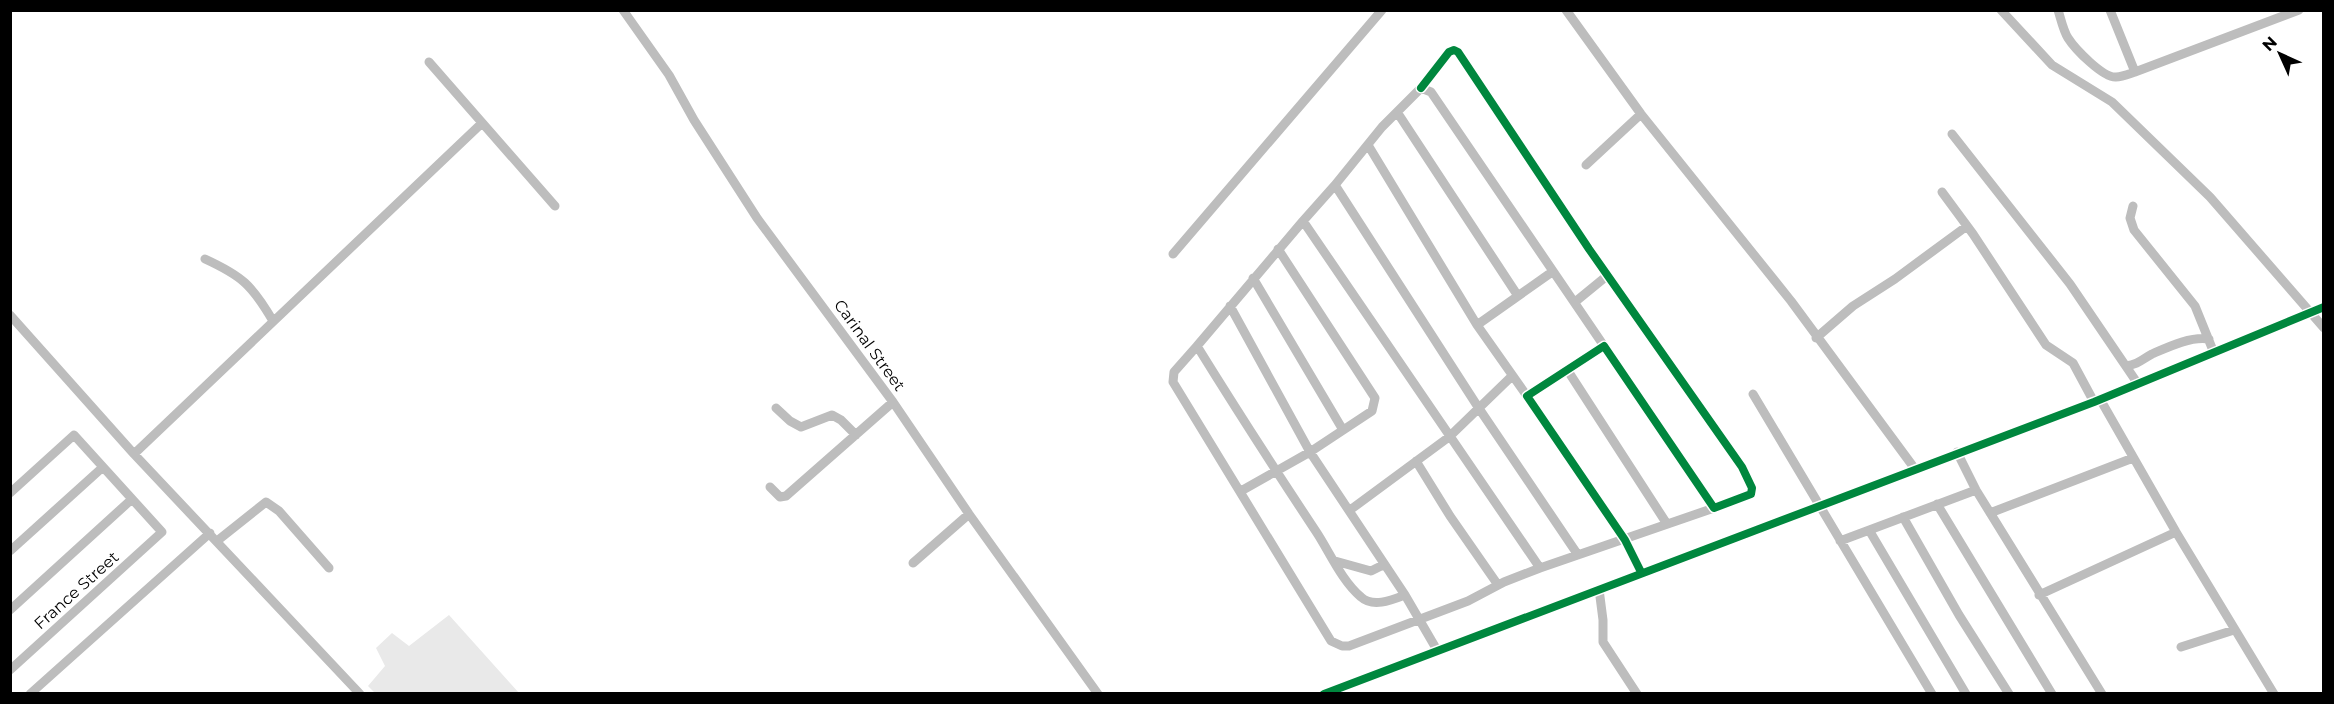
<svg xmlns="http://www.w3.org/2000/svg" width="2334" height="704" font-family="Montserrat,sans-serif">
<style>
.green{fill:#e9e9e9}
.lines{fill:none;stroke-linecap:round;stroke-linejoin:round}
.street{stroke:#bdbdbd;stroke-width:9}
.cycleway-casing{stroke:#fff;stroke-width:11}
.cycleway{stroke:#00873e;stroke-width:8}
.labels{text-anchor:middle;stroke-width:6;stroke-linejoin:round;paint-order:stroke}
.street-label{font-size:16px;fill:#000;stroke:#fff}
</style>
<rect width="100%" height="100%" fill="#fff"/>
<path class="green" d="M 449,615 L 519,693 L 375,693 L 368,686 L 385,666 L 376,648 L 392,633 L 409,646 Z"/>
<g class="lines">
<path class="street" d="M 623,10 L 669,75 L 694,120 L 757,218 L 893,402 L 969,514 L 1098,694
M 1566,10 L 1641,114 L 1791,301 L 1915,469
M 2001,10 L 2052,65 L 2112,102 L 2210,197 L 2324,328
M 2058,10 C 2061,19 2063,30 2068,38 C 2075,49 2103,78 2116,77 C 2122,77 2129,74 2135,72 L 2299,10
M 2110,10 L 2135,72
M 429,62 L 555,206
M 1421,88 L 1449,52 L 1454,50 L 1458,52 L 1589,249 L 1742,467 L 1752,488 L 1751,494 L 1714,508 L 1604,346 L 1527,396 L 1625,540 L 1641,572
M 1397,112 L 1518,296
M 1952,134 L 2070,284 L 2138,384
M 1368,145 L 1477,325 L 1527,396
M 1586,165 L 1641,114
M 1335,185 L 1382,127 L 1421,88 L 1431,92 L 1604,346
M 1942,192 L 1973,234 L 2046,345 L 2073,363 L 2094,402
M 2133,206 L 2130,218 L 2134,230 L 2195,306 L 2214,353
M 1303,221 L 1197,346 C 1236,409 1276,471 1317,533 C 1330,553 1342,581 1361,597 C 1373,608 1392,600 1405,595
M 1173,254 L 1382,10
M 205,259 C 242,276 252,285 273,321
M 1253,278 L 1343,430
M 1575,302 L 1608,275
M 1230,306 L 1310,452 L 1372,411 L 1375,398 L 1278,249
M 10,315 L 134,454 L 360,694
M 1477,325 L 1552,272
M 1816,338 L 1853,306 L 1895,279 L 1967,226
M 1197,346 L 1174,372 L 1173,382 L 1331,641 L 1342,646 L 1349,646 L 1468,601 L 1504,582 L 1540,568 L 1714,508
M 2126,366 C 2139,364 2141,360 2152,354 C 2168,347 2191,336 2209,339
M 1568,371 L 1667,524
M 1753,394 L 1932,694
M 2100,399 L 2176,532 L 2274,694
M 776,408 L 790,421 L 801,427 L 832,415 L 841,420 L 856,435
M 1957,452 L 1976,490 L 2102,694
M 134,454 L 482,123
M 1416,461 L 1450,516 L 1498,585
M 770,487 L 780,497 L 786,496 L 893,402
M 1241,491 L 1310,452 L 1405,595 L 1437,650
M 10,493 L 74,435 L 162,532 L 10,670
M 1937,504 L 2052,694
M 1350,510 L 1449,437 L 1512,376
M 1990,513 L 2133,458
M 1903,517 L 1959,615 L 2009,694
M 1869,530 L 1966,694
M 217,541 L 266,502 L 279,511 L 329,568
M 1840,541 L 1976,490
M 10,551 L 103,467
M 1335,561 L 1371,571 L 1383,565
M 913,563 L 969,514
M 1540,568 L 1303,221 L 1335,185 L 1478,407 L 1578,555
M 1599,589 L 1603,620 L 1603,642 L 1637,694
M 2039,595 L 2176,532
M 10,610 L 132,499
M 2181,647 L 2234,630
M 30,694 L 210,533
M 1324,694 L 2094,402 L 2324,307"/>
<g class="cycleway-casing">
<path id="cycleway" d="M 1421,88 L 1449,52 L 1454,50 L 1458,52 L 1589,249 L 1742,467 L 1752,488 L 1751,494 L 1714,508 L 1604,346 L 1527,396 L 1625,540 L 1641,572
M 1324,694 L 2094,402 L 2324,307"/>
</g>
<use href="#cycleway" class="cycleway"/>
</g>
<g class="labels">
<g class="street-label">
<text transform="translate(870 345) rotate(54)" y="6">Carinal Street</text>
<text transform="translate(76 590) rotate(-42)" y="6">France Street</text>
</g>
</g>
<rect width="2334" height="704" fill="none" stroke="#000000" stroke-width="24"/>
<g transform="translate(2280 54) rotate(315)" stroke="#ffffff" stroke-width="4.5" paint-order="stroke">
<path d="M0-4.5L10 22L0 15L-10 22Z" fill="#000000"/>
<text y="-9" font-size="16" font-weight="bold" text-anchor="middle" fill="#000000">N</text>
</g>
</svg>
